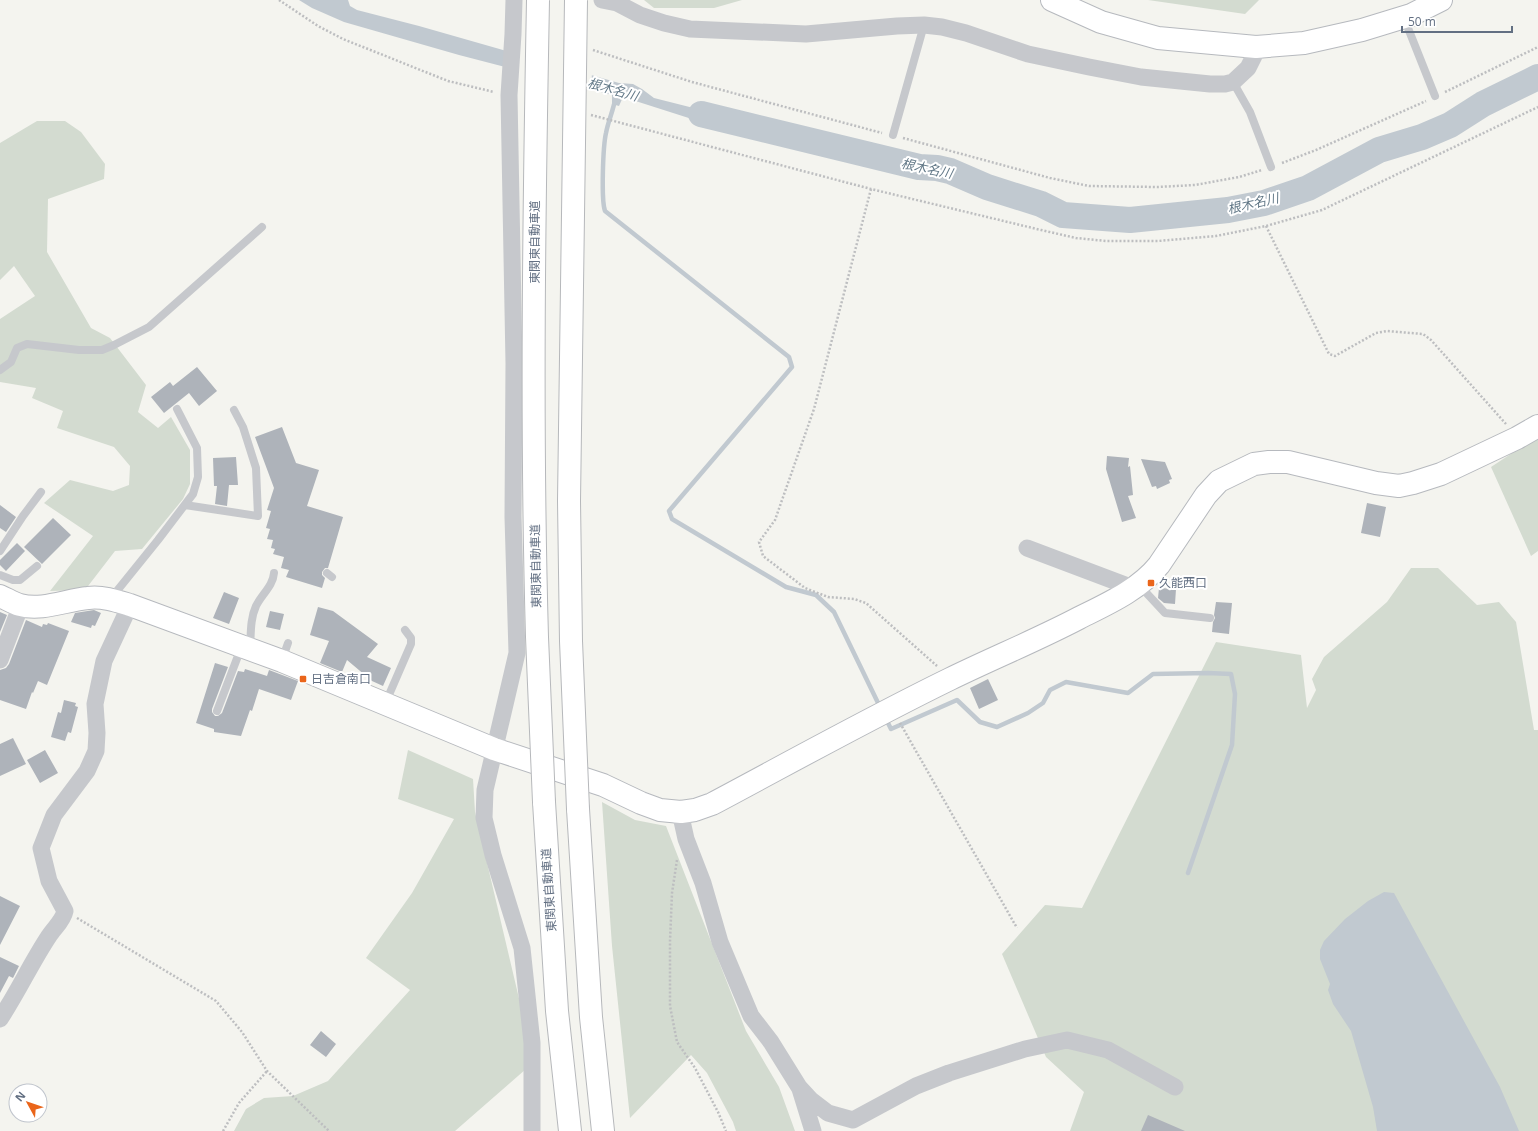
<svg xmlns="http://www.w3.org/2000/svg" width="1538" height="1131" font-family="'Open Sans','Noto Sans JP',sans-serif">
<style>
.green{fill:#d3dbd0}
.water{fill:#c1c9d0}
.pier{fill:#f4f4ef}
.lines{fill:none;stroke-linecap:round;stroke-linejoin:round}
.stream{stroke:#c1c9d0;stroke-width:4.5}
.river{stroke:#c1c9d0;stroke-width:26}
.building{fill:#aeb3ba}
.secondary-casing{stroke:#b6b9be;stroke-width:24}
.highway-casing{stroke:#b6b8bb;stroke-width:24}
.path{stroke:#bdbec0;stroke-width:2.5;stroke-dasharray:2 2;stroke-linecap:butt}
.lane{stroke:#c6c8cc;stroke-width:8}
.street{stroke:#c6c8cc;stroke-width:17}
.secondary{stroke:#fff;stroke-width:22}
.highway{stroke:#fff;stroke-width:22}
.highway-bridge-casing{stroke:#b6b8bb;stroke-width:24;stroke-linecap:butt}
.highway-bridge{stroke:#fff;stroke-width:22}
.poi-dot{fill:#ea651a;stroke:#fff;stroke-width:1.5}
.labels{text-anchor:middle;stroke-width:4;stroke-linejoin:round;paint-order:stroke}
.street-label{font-size:12px;fill:#626f82;stroke:#fff}
.poi-label{font-size:12px;fill:#626f82;stroke:#fff;text-anchor:start}
.water-label{font-size:13px;font-style:italic;fill:#627887;stroke:#fff}
</style>
<rect width="100%" height="100%" fill="#f4f4ef"/>
<path class="green" d="M 644,0 L 742,0 L 714,8 L 654,8 Z
M 1148,0 L 1259,0 L 1245,14 Z
M 37,121 L 65,121 L 81,132 L 105,164 L 104,179 L 48,199 L 47,252 L 91,328 L 110,338 L 146,385 L 138,412 L 158,428 L 171,417 L 190,450 L 190,484 L 183,499 L 142,549 L 115,551 L 85,590 L 50,591 L 93,536 L 44,503 L 70,480 L 113,491 L 129,485 L 130,466 L 114,447 L 57,428 L 63,411 L 32,398 L 36,388 L 0,382 L 0,319 L 35,296 L 14,266 L 0,280 L 0,143 Z
M 1538,436 L 1538,551 L 1531,556 L 1491,467 Z
M 1411,568 L 1438,568 L 1477,605 L 1499,602 L 1516,622 L 1534,730 L 1538,730 L 1538,1131 L 1070,1131 L 1084,1092 L 1046,1057 L 1002,954 L 1045,905 L 1082,908 L 1216,642 L 1301,655 L 1307,708 L 1316,690 L 1312,679 L 1324,657 L 1387,602 Z
M 408,750 L 473,779 L 475,812 L 534,1062 L 455,1131 L 234,1131 L 246,1109 L 264,1098 L 293,1096 L 328,1081 L 410,990 L 366,958 L 412,893 L 454,819 L 398,799 Z
M 602,802 L 635,820 L 666,826 L 746,1031 L 779,1087 L 795,1131 L 736,1131 L 733,1122 L 707,1073 L 691,1055 L 630,1118 L 612,946 Z"/>
<path class="water" d="M 299,0 L 348,0 L 350,6 L 357,10 L 419,26 L 619,83 L 633,84 L 642,89 L 654,98 L 741,120 L 723,126 L 695,120 L 623,97 L 619,106 L 612,104 L 612,95 L 459,55 L 344,22 L 312,8 Z
M 1384,892 L 1394,893 L 1500,1087 L 1519,1131 L 1377,1131 L 1373,1107 L 1351,1031 L 1333,1004 L 1328,990 L 1330,984 L 1320,959 L 1320,950 L 1324,941 L 1345,919 L 1368,901 Z"/>
<path class="pier" d="M 519,53 L 592,73 L 591,91 L 519,72 Z"/>
<g class="lines">
<path class="stream" d="M 615,100 C 613,111 608,122 606,133 C 603,146 601,200 605,211 L 789,357 L 792,367 L 669,511 L 672,519 L 786,587 L 816,595 L 834,612 L 880,707
M 885,717 L 891,729 L 957,700 L 980,722 L 997,727 L 1028,713 L 1043,703 L 1050,690 L 1066,682 L 1128,693 L 1153,674 L 1208,673 L 1231,674 L 1235,694 L 1232,745 L 1188,873"/>
<path class="river" d="M 701,114 L 919,167 L 937,168 L 950,171 L 987,187 L 1041,204 L 1063,215 L 1130,220 L 1228,210 L 1264,203 L 1308,188 L 1379,150 L 1422,137 L 1450,125 L 1483,104 L 1538,77"/>
</g>
<path class="building" d="M 197,367 L 217,391 L 199,406 L 189,393 L 164,413 L 151,397 L 170,382 L 173,386 Z
M 282,427 L 296,463 L 319,470 L 307,506 L 343,517 L 328,568 L 325,568 L 322,572 L 322,575 L 325,578 L 322,588 L 286,577 L 289,570 L 281,568 L 284,557 L 273,554 L 275,549 L 271,548 L 273,540 L 267,539 L 270,529 L 266,528 L 271,511 L 267,510 L 274,488 L 255,437 Z
M 1107,456 L 1129,458 L 1128,467 L 1130,466 L 1133,495 L 1128,496 L 1136,518 L 1122,522 L 1106,469 Z
M 236,457 L 238,485 L 229,485 L 227,506 L 215,504 L 217,486 L 214,486 L 213,458 Z
M 1141,459 L 1165,462 L 1172,479 L 1169,480 L 1170,483 L 1157,489 L 1156,486 L 1152,487 Z
M 1367,503 L 1386,507 L 1380,537 L 1361,533 Z
M 0,505 L 16,517 L 6,532 L 0,528 Z
M 53,518 L 71,535 L 42,564 L 24,547 Z
M 17,543 L 25,551 L 6,571 L 0,565 L 0,560 Z
M 1159,588 L 1176,589 L 1175,604 L 1164,603 L 1158,598 Z
M 224,592 L 239,598 L 229,624 L 213,618 Z
M 1216,602 L 1232,603 L 1229,634 L 1212,632 L 1213,622 L 1215,618 L 1214,615 Z
M 318,607 L 333,611 L 378,644 L 367,657 L 391,668 L 383,686 L 372,681 L 347,660 L 342,672 L 320,663 L 329,641 L 310,635 Z
M 94,610 L 101,613 L 95,626 L 92,625 L 91,628 L 71,622 L 75,613 Z
M 270,611 L 284,614 L 280,630 L 266,627 Z
M 0,612 L 7,615 L 0,632 Z
M 26,620 L 42,627 L 43,624 L 47,625 L 48,623 L 69,631 L 47,685 L 38,681 L 33,693 L 32,692 L 26,709 L 0,700 L 0,670 L 6,668 L 9,664 Z
M 215,663 L 228,667 L 212,709 L 212,712 L 215,716 L 218,716 L 222,713 L 238,671 L 244,672 L 245,669 L 267,676 L 269,670 L 298,681 L 291,700 L 259,689 L 252,711 L 250,710 L 241,736 L 214,732 L 214,729 L 196,723 Z
M 988,679 L 998,700 L 979,709 L 970,688 Z
M 64,700 L 76,703 L 75,706 L 78,707 L 71,733 L 68,732 L 65,741 L 51,737 L 58,712 L 61,713 Z
M 13,738 L 26,764 L 0,776 L 0,744 Z
M 45,750 L 58,773 L 40,783 L 27,760 Z
M 0,896 L 20,906 L 0,945 Z
M 0,957 L 19,966 L 13,978 L 9,976 L 0,993 Z
M 321,1031 L 336,1044 L 326,1057 L 310,1045 Z
M 1148,1115 L 1185,1131 L 1141,1131 Z"/>
<g class="lines">
<g class="secondary-casing">
<path id="secondary" d="M 1052,0 L 1101,22 L 1158,38 L 1256,47 L 1304,43 L 1362,30 L 1411,15 L 1441,0
M 0,596 C 7,599 13,603 20,605 C 42,611 66,600 88,598 C 102,596 117,601 130,605 L 282,661 L 494,749 L 603,785 L 641,803 L 660,810 L 681,812 L 695,810 L 712,804 C 791,762 870,718 950,679 C 993,658 1037,640 1079,618 C 1107,604 1139,590 1159,565 L 1206,495 L 1219,481 L 1254,464 L 1269,462 L 1288,462 L 1376,483 L 1399,486 L 1413,483 L 1441,474 L 1517,438 L 1538,426"/>
</g>
<g class="highway-casing">
<path id="highway" d="M 544,802 L 557,1011 L 570,1131
M 578,809 L 591,1017 L 603,1131"/>
</g>
<path class="path" d="M 279,0 L 318,26 L 343,39 L 448,81 L 494,92
M 593,50 L 692,82 L 882,133
M 1445,92 L 1538,47
M 591,115 L 871,189 L 1041,230 L 1076,238 L 1106,241 L 1158,241 L 1216,236 L 1266,226 L 1322,210 L 1538,107
M 903,138 L 1050,178 L 1089,186 L 1157,187 L 1195,185 L 1239,177 L 1262,170
M 1282,163 L 1316,150 L 1426,101
M 871,189 L 814,409 L 775,520 L 759,542 L 763,556 L 805,588 L 828,597 L 854,599 L 866,603 L 937,666
M 1266,226 L 1329,354 L 1335,356 L 1376,333 L 1387,331 L 1423,334 L 1431,340 L 1506,424
M 900,723 L 1017,928
M 677,860 L 672,893 L 670,941 L 670,1006 L 677,1042 L 695,1068 L 718,1112 L 726,1131
M 77,918 L 216,1001 L 242,1032 L 267,1071 L 329,1131
M 223,1131 L 239,1103 L 267,1071"/>
<path class="lane" d="M 1404,18 L 1435,96
M 1233,82 L 1250,112 L 1271,167
M 893,135 L 924,25
M 0,370 L 11,362 L 17,348 L 27,344 L 79,350 L 102,350 L 114,345 L 149,327 L 262,227
M 185,505 L 258,516 L 256,468 L 243,427 L 234,410
M 0,551 L 23,516 L 41,492
M 327,573 L 332,577
M 0,575 L 13,580 L 20,580 L 37,566
M 1139,585 L 1165,613 L 1210,618
M 112,597 L 158,540 L 193,494 L 198,477 L 197,448 L 177,409
M 250,649 C 251,634 250,619 256,606 C 262,594 273,586 274,573
M 282,660 L 288,643
M 385,704 L 411,644 L 411,638 L 405,630
M 217,711 L 241,648"/>
<path class="street" d="M 514,0 L 513,34 L 509,95 L 514,363 L 513,517 L 517,653 L 485,790 L 484,818 L 493,855 L 522,948 L 532,1043 L 532,1131
M 602,0 L 617,3 L 640,15 L 664,23 L 690,29 L 806,34 L 897,26 L 924,25 L 942,27 L 966,33 L 1028,54 L 1089,67 L 1141,77 L 1210,84 L 1225,84 L 1233,82 L 1248,68 L 1254,56 L 1256,47
M 1027,548 L 1133,588
M 0,660 L 21,605
M 681,812 L 682,821 L 686,839 L 703,883 L 720,942 L 751,1016 L 771,1042 L 799,1087 L 811,1100 L 828,1113 L 853,1120 L 916,1086 L 949,1073 L 1025,1049 L 1067,1040 L 1108,1050 L 1175,1087
M 0,1019 C 18,992 31,963 49,936 C 54,928 63,921 65,911 L 49,881 L 41,848 L 54,815 L 87,771 L 96,751 L 97,733 L 95,704 L 104,661 L 130,605
M 800,1089 L 813,1131"/>
<use href="#secondary" class="secondary"/>
<use href="#highway" class="highway"/>
<g class="highway-bridge-casing">
<path id="highway-bridge" d="M 538,0 C 534,212 531,425 537,637 C 539,692 542,747 544,802
M 576,0 L 569,501 L 571,641 L 578,809"/>
</g>
<use href="#highway-bridge" class="highway-bridge"/>
</g>
<g class="poi-dot">
<rect x="1147" y="579" width="8" height="8" rx="2"/>
<rect x="299" y="675" width="8" height="8" rx="2"/>
</g>
<g class="labels">
<g class="street-label">
<text transform="translate(535 242) rotate(-90)" y="4">東関東自動車道</text>
<text transform="translate(536 566) rotate(-91)" y="4">東関東自動車道</text>
<text transform="translate(549 890) rotate(-94)" y="4">東関東自動車道</text>
</g>
<g class="poi-label">
<text x="1159" y="587">久能西口</text>
<text x="311" y="683">日吉倉南口</text>
</g>
<g class="water-label">
<text transform="translate(613 89) rotate(16)" y="5">根木名川</text>
<text transform="translate(927 168) rotate(12)" y="5">根木名川</text>
<text transform="translate(1253 203) rotate(-13)" y="5">根木名川</text>
</g>
</g>
<g transform="translate(28 1103) rotate(310)"><circle r="19" fill="#ffffff" stroke="#c0c5cd"/>
<path d="M0-3L7 15L0 10L-7 15Z" fill="#ea651a"/>
<text y="-6" font-size="11" font-weight="bold" text-anchor="middle" fill="#626f82">N</text>
</g>
<path d="M1402 26v6h110v-6" fill="none" stroke="#626f82" stroke-width="2"/>
<text x="1408" y="26" font-size="12" fill="#626f82" stroke="#ffffff" stroke-width="3" paint-order="stroke">50 m</text>
</svg>
